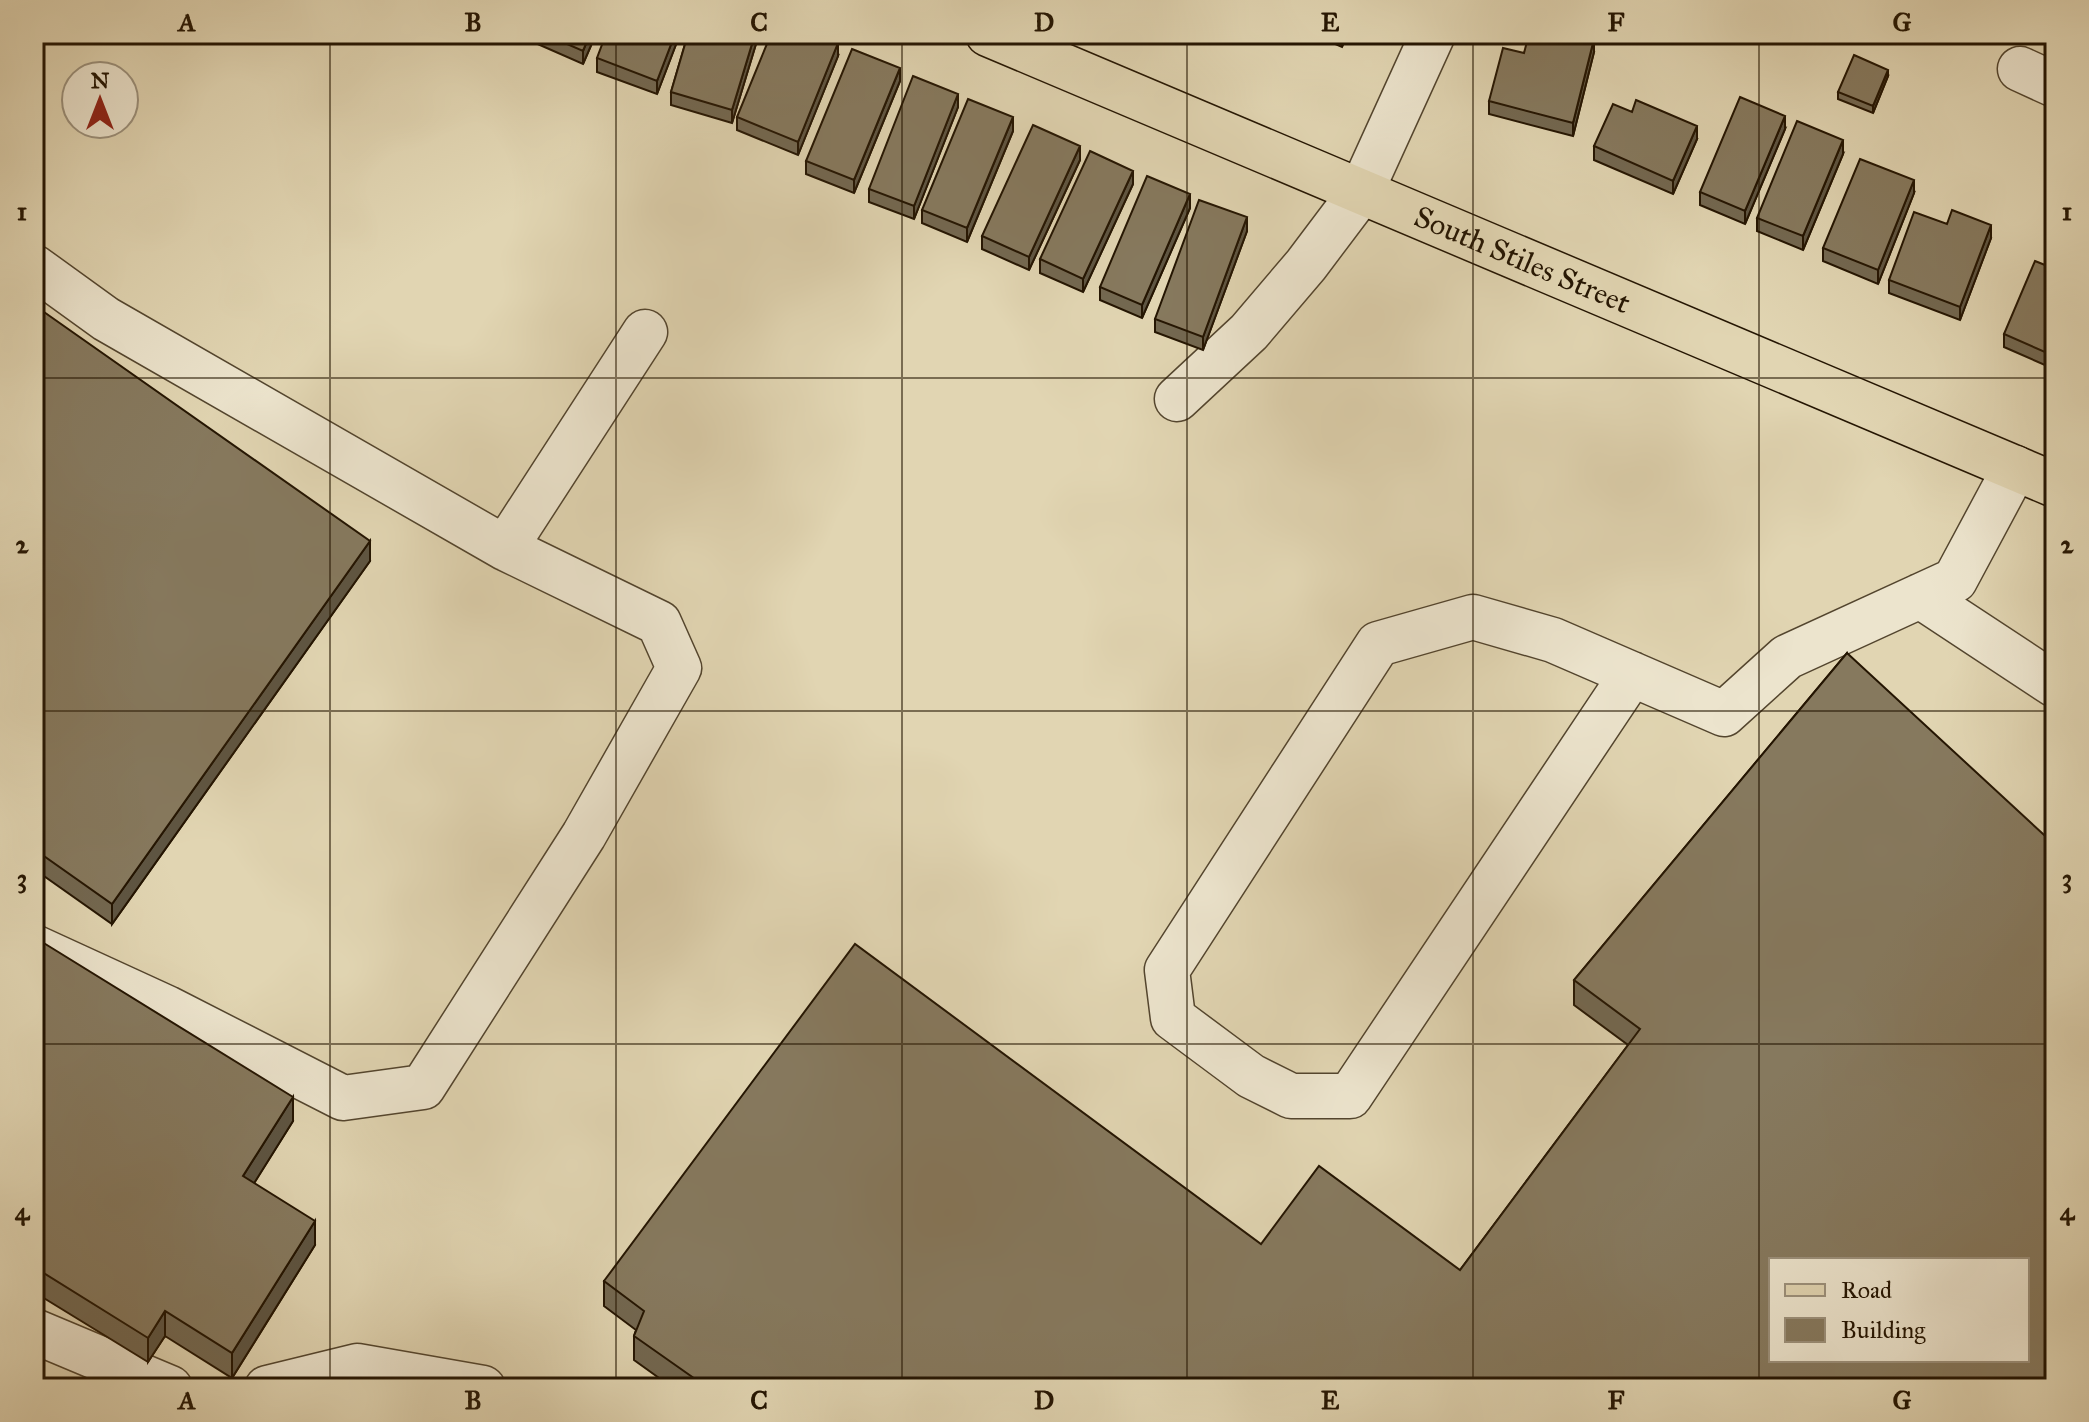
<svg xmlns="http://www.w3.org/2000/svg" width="2089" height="1422" font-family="'IM FELL Great Primer',serif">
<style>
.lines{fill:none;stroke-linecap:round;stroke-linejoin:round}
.minor-casing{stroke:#53452e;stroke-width:47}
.major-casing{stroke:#241502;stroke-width:47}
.minor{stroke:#ece4cd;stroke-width:44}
.major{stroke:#e1d5b2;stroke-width:44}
.wall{fill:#736851;stroke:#241502;stroke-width:2}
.shaded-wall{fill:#5e5542;stroke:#241502;stroke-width:2}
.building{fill:#86795e;stroke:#241502;stroke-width:2;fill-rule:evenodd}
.grid{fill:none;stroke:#241502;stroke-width:2;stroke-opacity:0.55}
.labels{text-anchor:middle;stroke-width:6;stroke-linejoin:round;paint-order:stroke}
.street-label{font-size:30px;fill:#241502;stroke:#ece4cd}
.neatline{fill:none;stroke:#241502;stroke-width:3}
.grid-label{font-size:26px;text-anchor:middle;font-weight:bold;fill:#241502}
</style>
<rect width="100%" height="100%" fill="#e1d5b2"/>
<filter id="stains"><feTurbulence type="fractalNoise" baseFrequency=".0025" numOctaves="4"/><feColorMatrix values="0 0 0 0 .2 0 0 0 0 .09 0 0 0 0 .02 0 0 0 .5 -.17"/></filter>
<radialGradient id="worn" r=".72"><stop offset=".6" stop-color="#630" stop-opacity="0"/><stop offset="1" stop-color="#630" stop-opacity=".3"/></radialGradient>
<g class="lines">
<g class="minor-casing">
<path id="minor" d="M 2020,69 L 2055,85
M 34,267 L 106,319 L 505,548 L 659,623 L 679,668 L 584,835 L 423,1087 L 343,1098 L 167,1008 L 34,947
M 1177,399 L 1249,332 L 1306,265 L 1361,192 L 1433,34
M 505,548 L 645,332
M 1920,596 L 2055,685
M 1632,674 L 1350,1096 L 1291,1096 L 1251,1076 L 1173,1018 L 1167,970 L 1378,644 L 1473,617 L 1553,640 L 1724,714 L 1787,657 L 1955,580 L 2015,468
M 34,1331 L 170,1388
M 267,1388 L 357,1366 L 483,1388"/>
</g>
<g class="major-casing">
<g id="major">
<path id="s1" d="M 988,34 L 2055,485"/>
</g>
</g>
<use href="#minor" class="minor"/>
<use href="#major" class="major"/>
</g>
<path class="wall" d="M 524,34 L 596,34 L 583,64 L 524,38 Z
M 680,34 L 657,94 L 597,72 L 597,58 Z
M 688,34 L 759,34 L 732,123 L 671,105 L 671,92 Z
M 1312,34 L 1347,34 L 1342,47 Z
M 1594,52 L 1573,136 L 1489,114 L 1489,101 L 1524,53 Z
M 838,56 L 798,155 L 737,130 L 737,117 Z
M 1888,76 L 1873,113 L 1838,99 L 1838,92 Z
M 900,81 L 854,193 L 806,174 L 806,161 Z
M 958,107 L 914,219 L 869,202 L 869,189 Z
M 1785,129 L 1745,224 L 1700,205 L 1700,192 Z
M 1013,131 L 967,242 L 922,223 L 922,210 Z
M 1697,139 L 1673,194 L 1594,160 L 1594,146 Z
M 1843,154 L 1803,250 L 1757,231 L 1757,218 Z
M 1080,160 L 1029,270 L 982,249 L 982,236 Z
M 1133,184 L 1083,292 L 1040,273 L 1040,259 Z
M 1914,193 L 1878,284 L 1823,261 L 1823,248 Z
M 1190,208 L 1142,318 L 1100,300 L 1100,287 Z
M 1947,224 L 1991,238 L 1960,320 L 1889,293 L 1889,280 Z
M 1247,231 L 1203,350 L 1155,332 L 1155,319 Z
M 2055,269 L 2054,369 L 2004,347 L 2004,334 Z
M 34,305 L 370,561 L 112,924 L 34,869 Z
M 1847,653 L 2055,1388 L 673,1388 L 634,1360 L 634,1336 L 636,1330 L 604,1306 L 604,1281 L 1261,1244 L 1460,1270 L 1628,1045 L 1574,1005 L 1574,980 Z
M 34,937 L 293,1121 L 254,1183 L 315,1245 L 232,1378 L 165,1336 L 148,1362 L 34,1292 Z"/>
<path class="shaded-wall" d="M 590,34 L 596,34 L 583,64 L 583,51 Z
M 675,34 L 680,34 L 657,94 L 657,81 Z
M 755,34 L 759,34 L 732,123 L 732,110 Z
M 1342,34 L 1347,34 L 1342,47 Z
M 1594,39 L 1594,52 L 1573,136 L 1573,123 Z
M 838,43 L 838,56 L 798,155 L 798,142 Z
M 900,68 L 900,81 L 854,193 L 854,180 Z
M 1888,70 L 1888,76 L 1873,113 L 1873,106 Z
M 958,94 L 958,107 L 914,219 L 914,206 Z
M 1785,116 L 1785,129 L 1745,224 L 1745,211 Z
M 1013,117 L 1013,131 L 967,242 L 967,228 Z
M 1697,126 L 1697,139 L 1673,194 L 1673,181 Z
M 1843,140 L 1843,154 L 1803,250 L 1803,236 Z
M 1080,146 L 1080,160 L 1029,270 L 1029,257 Z
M 1133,171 L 1133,184 L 1083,292 L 1083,279 Z
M 1914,180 L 1914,193 L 1878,284 L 1878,270 Z
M 1190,194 L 1190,208 L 1142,318 L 1142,305 Z
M 1247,217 L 1247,231 L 1203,350 L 1203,337 Z
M 1991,225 L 1991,238 L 1960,320 L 1960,307 Z
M 370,541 L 370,561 L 112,924 L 112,904 Z
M 293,1097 L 293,1121 L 243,1201 L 243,1176 Z
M 315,1221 L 315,1245 L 232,1378 L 232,1353 Z
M 165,1311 L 165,1336 L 148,1362 L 148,1338 Z"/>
<path class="building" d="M 544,34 L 590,34 L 583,51 Z
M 606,34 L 675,34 L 657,81 L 597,58 Z
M 688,34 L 755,34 L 732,110 L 671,92 Z
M 771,34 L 816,34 L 838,43 L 798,142 L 737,117 Z
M 1529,34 L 1575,34 L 1594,39 L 1573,123 L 1489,101 L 1503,48 L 1524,53 Z
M 852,49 L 900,68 L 854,180 L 806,161 Z
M 1854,55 L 1888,70 L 1873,106 L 1838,92 Z
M 913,76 L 958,94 L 914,206 L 869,189 Z
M 1740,97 L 1785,116 L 1745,211 L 1700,192 Z
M 968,99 L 1013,117 L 967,228 L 922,210 Z
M 1636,100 L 1697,126 L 1673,181 L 1594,146 L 1613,104 L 1632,112 Z
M 1797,121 L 1843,140 L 1803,236 L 1757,218 Z
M 1033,125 L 1080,146 L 1029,257 L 982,236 Z
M 1090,151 L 1133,171 L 1083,279 L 1040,259 Z
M 1860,159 L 1914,180 L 1878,270 L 1823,248 Z
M 1147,176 L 1190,194 L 1142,305 L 1100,287 Z
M 1199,200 L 1247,217 L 1203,337 L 1155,319 Z
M 1952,210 L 1991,225 L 1960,307 L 1889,280 L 1914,212 L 1947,224 Z
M 2035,261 L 2055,269 L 2055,353 L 2054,356 L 2004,334 Z
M 34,305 L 370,541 L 112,904 L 34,849 Z
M 1847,653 L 2055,845 L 2055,1388 L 708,1388 L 634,1336 L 644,1311 L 604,1281 L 855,944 L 1261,1244 L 1319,1166 L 1460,1270 L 1640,1029 L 1574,980 ZM 1771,1260 L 2027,1260 L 2027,1360 L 1771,1360 Z
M 34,937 L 293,1097 L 243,1176 L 315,1221 L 232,1353 L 165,1311 L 148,1338 L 34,1267 Z"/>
<path class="grid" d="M 330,34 L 330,1388M 616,34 L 616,1388M 902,34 L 902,1388M 1187,34 L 1187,1388M 1473,34 L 1473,1388M 1759,34 L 1759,1388M 34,378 L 2055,378M 34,711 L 2055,711M 34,1044 L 2055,1044"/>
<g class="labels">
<g class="street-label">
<text dy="10" stroke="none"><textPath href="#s1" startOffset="580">South Stiles Street</textPath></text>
</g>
</g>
<rect width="2089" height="1422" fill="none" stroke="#e1d5b2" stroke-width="88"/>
<rect x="1769" y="1258" width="260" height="104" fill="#ece4cd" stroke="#9c917c" stroke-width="2"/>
<rect x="1785" y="1284" width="40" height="12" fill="#e1d5b2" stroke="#9c917c" stroke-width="2"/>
<text x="1841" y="1298" font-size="24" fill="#241502">Road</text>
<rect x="1785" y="1318" width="40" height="24" fill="#86795e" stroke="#9c917c" stroke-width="2"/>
<text x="1841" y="1338" font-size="24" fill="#241502">Building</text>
<g transform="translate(100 100)"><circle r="38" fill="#ece4cd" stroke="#9c917c" stroke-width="2"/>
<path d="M0-6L14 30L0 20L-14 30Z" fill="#8f2418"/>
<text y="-12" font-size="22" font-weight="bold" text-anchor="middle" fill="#241502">N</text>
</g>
<rect x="44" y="44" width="2001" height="1334" class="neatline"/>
<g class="grid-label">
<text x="187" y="31">A</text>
<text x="473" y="31">B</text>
<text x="759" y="31">C</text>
<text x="1044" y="31">D</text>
<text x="1330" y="31">E</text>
<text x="1616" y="31">F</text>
<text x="1902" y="31">G</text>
<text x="22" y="220">1</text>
<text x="2067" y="220">1</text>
<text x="22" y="553">2</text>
<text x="2067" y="553">2</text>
<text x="22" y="887">3</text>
<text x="2067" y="887">3</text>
<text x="22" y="1220">4</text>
<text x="2067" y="1220">4</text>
<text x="187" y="1409">A</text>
<text x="473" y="1409">B</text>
<text x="759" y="1409">C</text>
<text x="1044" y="1409">D</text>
<text x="1330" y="1409">E</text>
<text x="1616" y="1409">F</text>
<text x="1902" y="1409">G</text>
</g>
<rect width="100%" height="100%" filter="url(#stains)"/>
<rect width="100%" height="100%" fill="url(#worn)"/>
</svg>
